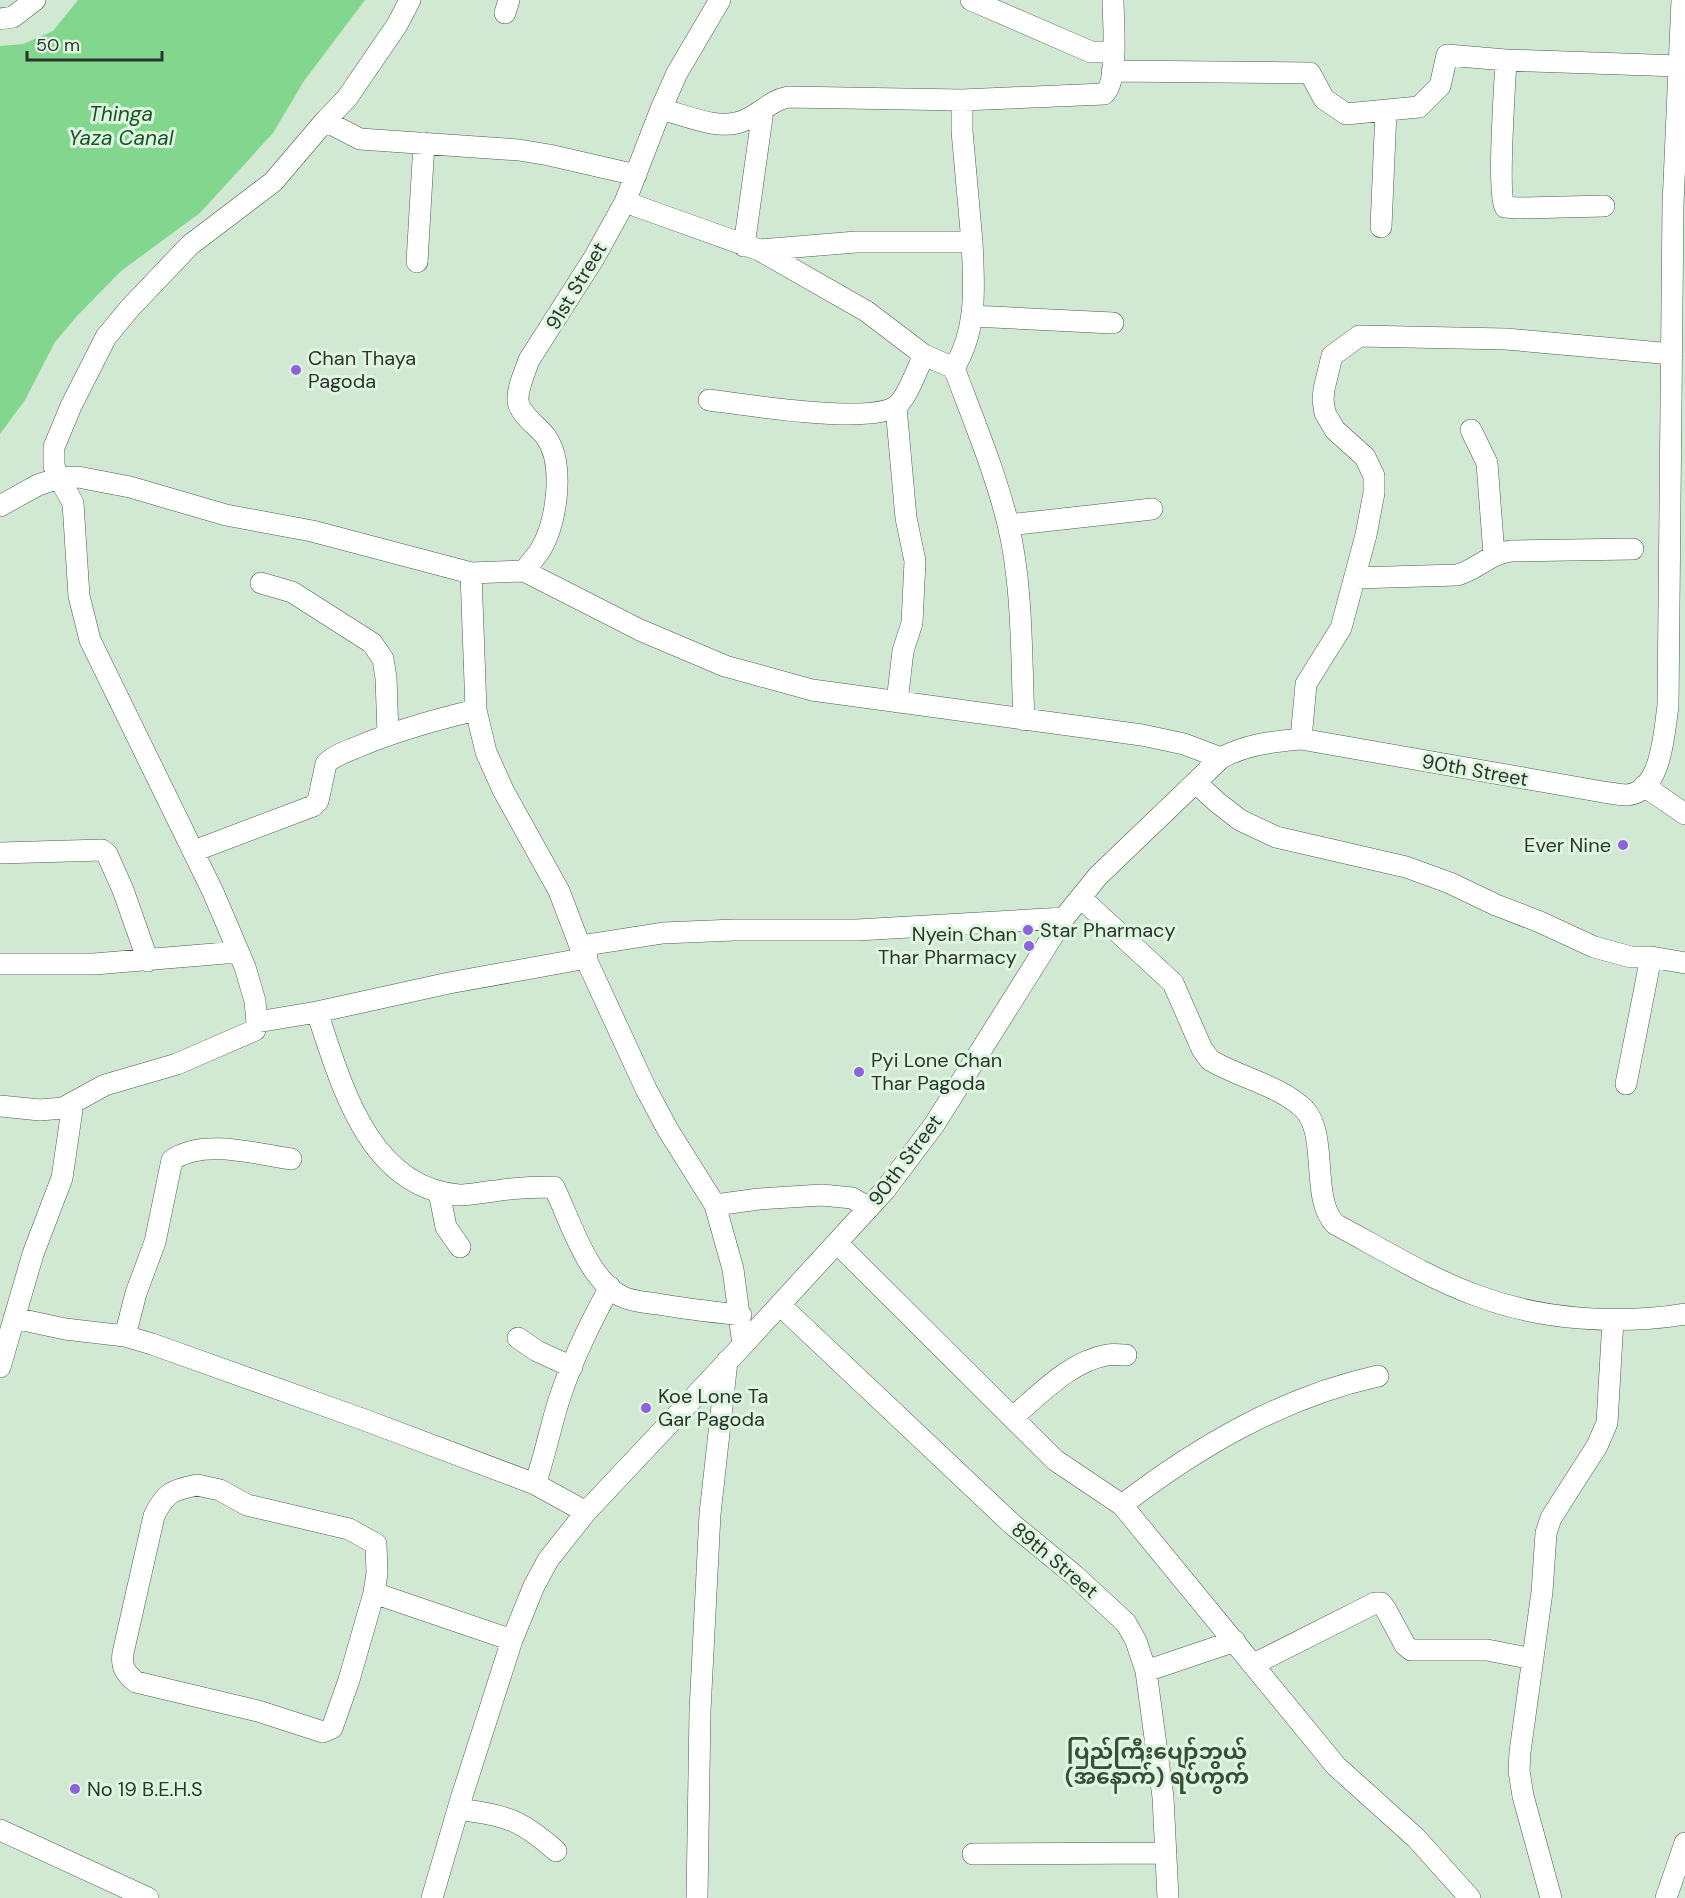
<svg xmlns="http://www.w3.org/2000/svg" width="1685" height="1898" font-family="'DM Sans','Noto Sans Myanmar',sans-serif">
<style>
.water{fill:#83d68d}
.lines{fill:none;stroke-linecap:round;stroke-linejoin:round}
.minor-casing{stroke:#4a5e4c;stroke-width:22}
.minor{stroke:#fff;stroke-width:21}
.poi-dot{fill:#8d62dc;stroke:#def6e0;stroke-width:2}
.labels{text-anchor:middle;stroke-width:6;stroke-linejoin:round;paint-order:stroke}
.street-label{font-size:20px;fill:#2c352d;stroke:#def6e0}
.poi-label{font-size:20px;fill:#2c352d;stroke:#def6e0;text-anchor:start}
.water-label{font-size:21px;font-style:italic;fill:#195325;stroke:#def6e0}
.quarter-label{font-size:22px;font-weight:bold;fill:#394d3b;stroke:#def6e0}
</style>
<rect width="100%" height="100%" fill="#d1e9d3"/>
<path class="water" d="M 78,0 L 365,0 L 304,81 L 273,133 L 200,213 L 121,271 L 78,315 L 55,342 L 25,400 L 0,434 L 0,46 L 23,44 L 53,31 Z"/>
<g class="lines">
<g class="minor-casing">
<path id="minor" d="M 971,0 L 1091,52 L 1113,52
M 505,13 L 509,0
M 0,19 L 13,17 L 35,0
M 1506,60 C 1505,82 1497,194 1505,207 L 1519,208 L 1604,206
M 1112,71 L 1310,73 L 1324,99 L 1346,114 L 1419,107 L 1440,86 L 1447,55 L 1506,60 L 1679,66
M 661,109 C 685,115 718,131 743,121 C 759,115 771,100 788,97 L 962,100 L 1104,94 C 1119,82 1113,19 1113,0
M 325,121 L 360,139 L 519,150 L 549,155 L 636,175
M 625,202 L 759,250 L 866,311 L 924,355 L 954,368 C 973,419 995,471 1008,524 C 1023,587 1021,655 1024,720
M 1381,227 L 1386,111
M 744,246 L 763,110
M 759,250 L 856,242 L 972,242 L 962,131 L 962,100
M 417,262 L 424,143
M 972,316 L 1113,323
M 954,368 C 978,329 974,285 972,242
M 709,400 C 747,405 866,424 895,407 C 906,401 918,367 924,355
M 896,407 L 906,518 L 915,561 L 912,623 L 903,651 L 897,702
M 1471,430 L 1487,463 L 1494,555
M 0,506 L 38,485 L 59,478 L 54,466 L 54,447 L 71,406 L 106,337 L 130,308 L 190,245 L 273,182 L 325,121 L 347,98 L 397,25 L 410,0
M 1008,525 L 1152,509
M 524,571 C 529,564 536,557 541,549 C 557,521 565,464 546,437 C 538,426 520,415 518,401 C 517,388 525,372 529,360 L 594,258 L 625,202 L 661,109 L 677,73 L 720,0
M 471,573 L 476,710 L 486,752 L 503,790 L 559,891 L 580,946 L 646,1089 L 668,1130 L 715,1205 L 733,1269 L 743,1345
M 1355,578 L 1457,575 C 1477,570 1490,553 1511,551 L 1633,549
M 261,583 L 292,592 L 372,643 L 383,659 L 386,678 L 388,734
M 1301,739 L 1306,684 L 1341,628 L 1366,535 L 1374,493 L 1374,476 L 1365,457 L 1335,430 L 1325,413 L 1323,400 L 1324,389 L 1332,356 L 1359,336 L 1506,339 L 1672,354
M 1196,783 L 1218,803 L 1240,820 L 1276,837 L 1406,867 L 1450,883 L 1496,905 L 1540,922 L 1594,947 L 1631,957 L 1651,957 L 1685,963
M 1644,786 L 1685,814
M 194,851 L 313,806 L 318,801 L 326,764 C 333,756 345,752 355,748 C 394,731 434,720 476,710
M 0,853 L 102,850 L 107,854 L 123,890 L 148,961
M 1081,898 L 1173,983 L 1202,1049 L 1210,1060 C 1238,1077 1281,1086 1304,1109 C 1329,1135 1310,1198 1335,1224 C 1382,1249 1428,1278 1478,1296 C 1542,1320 1618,1325 1685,1314
M 580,946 L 663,933 L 734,930 L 857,930 L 1064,918
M 0,964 L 94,964 L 238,952
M 317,1012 C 341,1083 368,1188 459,1195 C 470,1195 483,1192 495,1191 C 514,1188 534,1187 554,1187 C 570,1220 587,1278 621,1296 C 632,1302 646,1302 658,1304 C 685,1309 713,1312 741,1315
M 257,1022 L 317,1012 L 449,983 L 587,958
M 1626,1084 L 1651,957
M 0,1106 L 40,1110 L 63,1108 L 105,1085 L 177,1064 L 253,1031 L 255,1030 L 257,1022 L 255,1001 L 245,967 L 213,892 L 90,640 L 79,596 L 73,503 L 59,478 L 78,477 L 130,487 L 226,515 L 312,531 L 471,573 L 524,571 L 640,630 L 725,666 L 812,690 L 1142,735 L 1184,744 L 1221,758
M 439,1192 L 446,1227 L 460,1247
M 715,1205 L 759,1199 L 822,1195 L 852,1198 L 869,1208
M 838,1244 L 1055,1460 L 1122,1505 L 1336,1766 L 1416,1838 L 1470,1898
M 780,1305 L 1012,1524 L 1073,1574 L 1126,1623 L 1136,1641 L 1146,1671 L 1163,1797 L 1168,1898
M 14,1318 L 65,1329 L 125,1336 L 152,1344 L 362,1419 L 535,1484 L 586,1512
M 125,1336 L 136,1293 L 155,1242 L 172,1160 C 204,1138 256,1154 291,1159
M 518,1338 L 537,1351 L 572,1367
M 0,1367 L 33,1254 L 62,1178 L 73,1103
M 1013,1417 C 1040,1394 1071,1361 1107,1355 C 1113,1354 1120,1355 1126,1355
M 535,1484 C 545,1456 550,1428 559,1400 C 572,1360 590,1323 610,1287
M 197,1485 L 220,1490 L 247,1505 L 349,1529 L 376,1544 L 377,1573 L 374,1593 L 349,1680 L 332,1728 L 323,1732 L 258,1711 L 136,1682 C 125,1673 121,1667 123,1653 L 154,1516 C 165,1493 172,1490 197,1485 Z
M 1122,1505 C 1199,1446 1283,1397 1378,1376
M 374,1593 L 512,1640
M 1254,1664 L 1375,1603 L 1381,1603 L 1385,1608 L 1405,1645 L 1411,1650 L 1487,1650 L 1533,1659
M 1146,1671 L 1235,1641
M 458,1809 C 506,1816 519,1818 556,1851
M 0,1830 L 148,1898
M 973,1854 L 1166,1853
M 432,1898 L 461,1799 L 512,1640 L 534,1586 L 548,1560 L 586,1512 L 743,1345 L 885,1190 L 934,1125 L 1064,918 L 1098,876 L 1221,758 C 1247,744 1272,742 1301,739 L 1603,792 C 1610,793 1619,795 1627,795 C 1662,792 1664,732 1668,706 L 1673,205 L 1682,0
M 697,1898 L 700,1711 L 710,1514 L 727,1361
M 1551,1898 L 1523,1796 L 1519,1771 L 1520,1752 L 1542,1592 L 1546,1533 L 1551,1518 L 1597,1446 L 1607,1423 L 1613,1320
M 1666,1898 L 1685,1843"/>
</g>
<use href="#minor" class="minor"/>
</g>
<g class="poi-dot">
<circle cx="296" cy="370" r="6"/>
<circle cx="1623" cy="845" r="6"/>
<circle cx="1028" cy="930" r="6"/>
<circle cx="1029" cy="946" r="6"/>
<circle cx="859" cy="1072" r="6"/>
<circle cx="646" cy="1408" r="6"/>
<circle cx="75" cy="1789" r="6"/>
</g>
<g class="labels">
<g class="street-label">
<text transform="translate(576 286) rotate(-59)" y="7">91st Street</text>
<text transform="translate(1475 770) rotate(10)" y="7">90th Street</text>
<text transform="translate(905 1160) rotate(-53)" y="7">90th Street</text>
<text transform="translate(1055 1560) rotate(40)" y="7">89th Street</text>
</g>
<g class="poi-label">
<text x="308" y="365">Chan Thaya<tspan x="308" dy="23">Pagoda</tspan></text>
<text x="1611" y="852" text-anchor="end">Ever Nine</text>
<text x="1040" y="937">Star Pharmacy</text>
<text x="1017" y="941" text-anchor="end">Nyein Chan<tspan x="1017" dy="23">Thar Pharmacy</tspan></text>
<text x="871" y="1067">Pyi Lone Chan<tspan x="871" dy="23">Thar Pagoda</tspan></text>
<text x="658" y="1403">Koe Lone Ta<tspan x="658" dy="23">Gar Pagoda</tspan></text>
<text x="87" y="1796">No 19 B.E.H.S</text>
</g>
<g class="water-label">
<text x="121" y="121">Thinga<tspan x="121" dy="24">Yaza Canal</tspan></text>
</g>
<g class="quarter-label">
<text x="1157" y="1759">ပြည်ကြီးပျော်ဘွယ်<tspan x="1157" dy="25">(အနောက်) ရပ်ကွက်</tspan></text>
</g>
</g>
<path d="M27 51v9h135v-9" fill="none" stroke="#2c352d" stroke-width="3"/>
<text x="36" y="51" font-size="18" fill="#2c352d" stroke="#def6e0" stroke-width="4.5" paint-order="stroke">50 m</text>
</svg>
